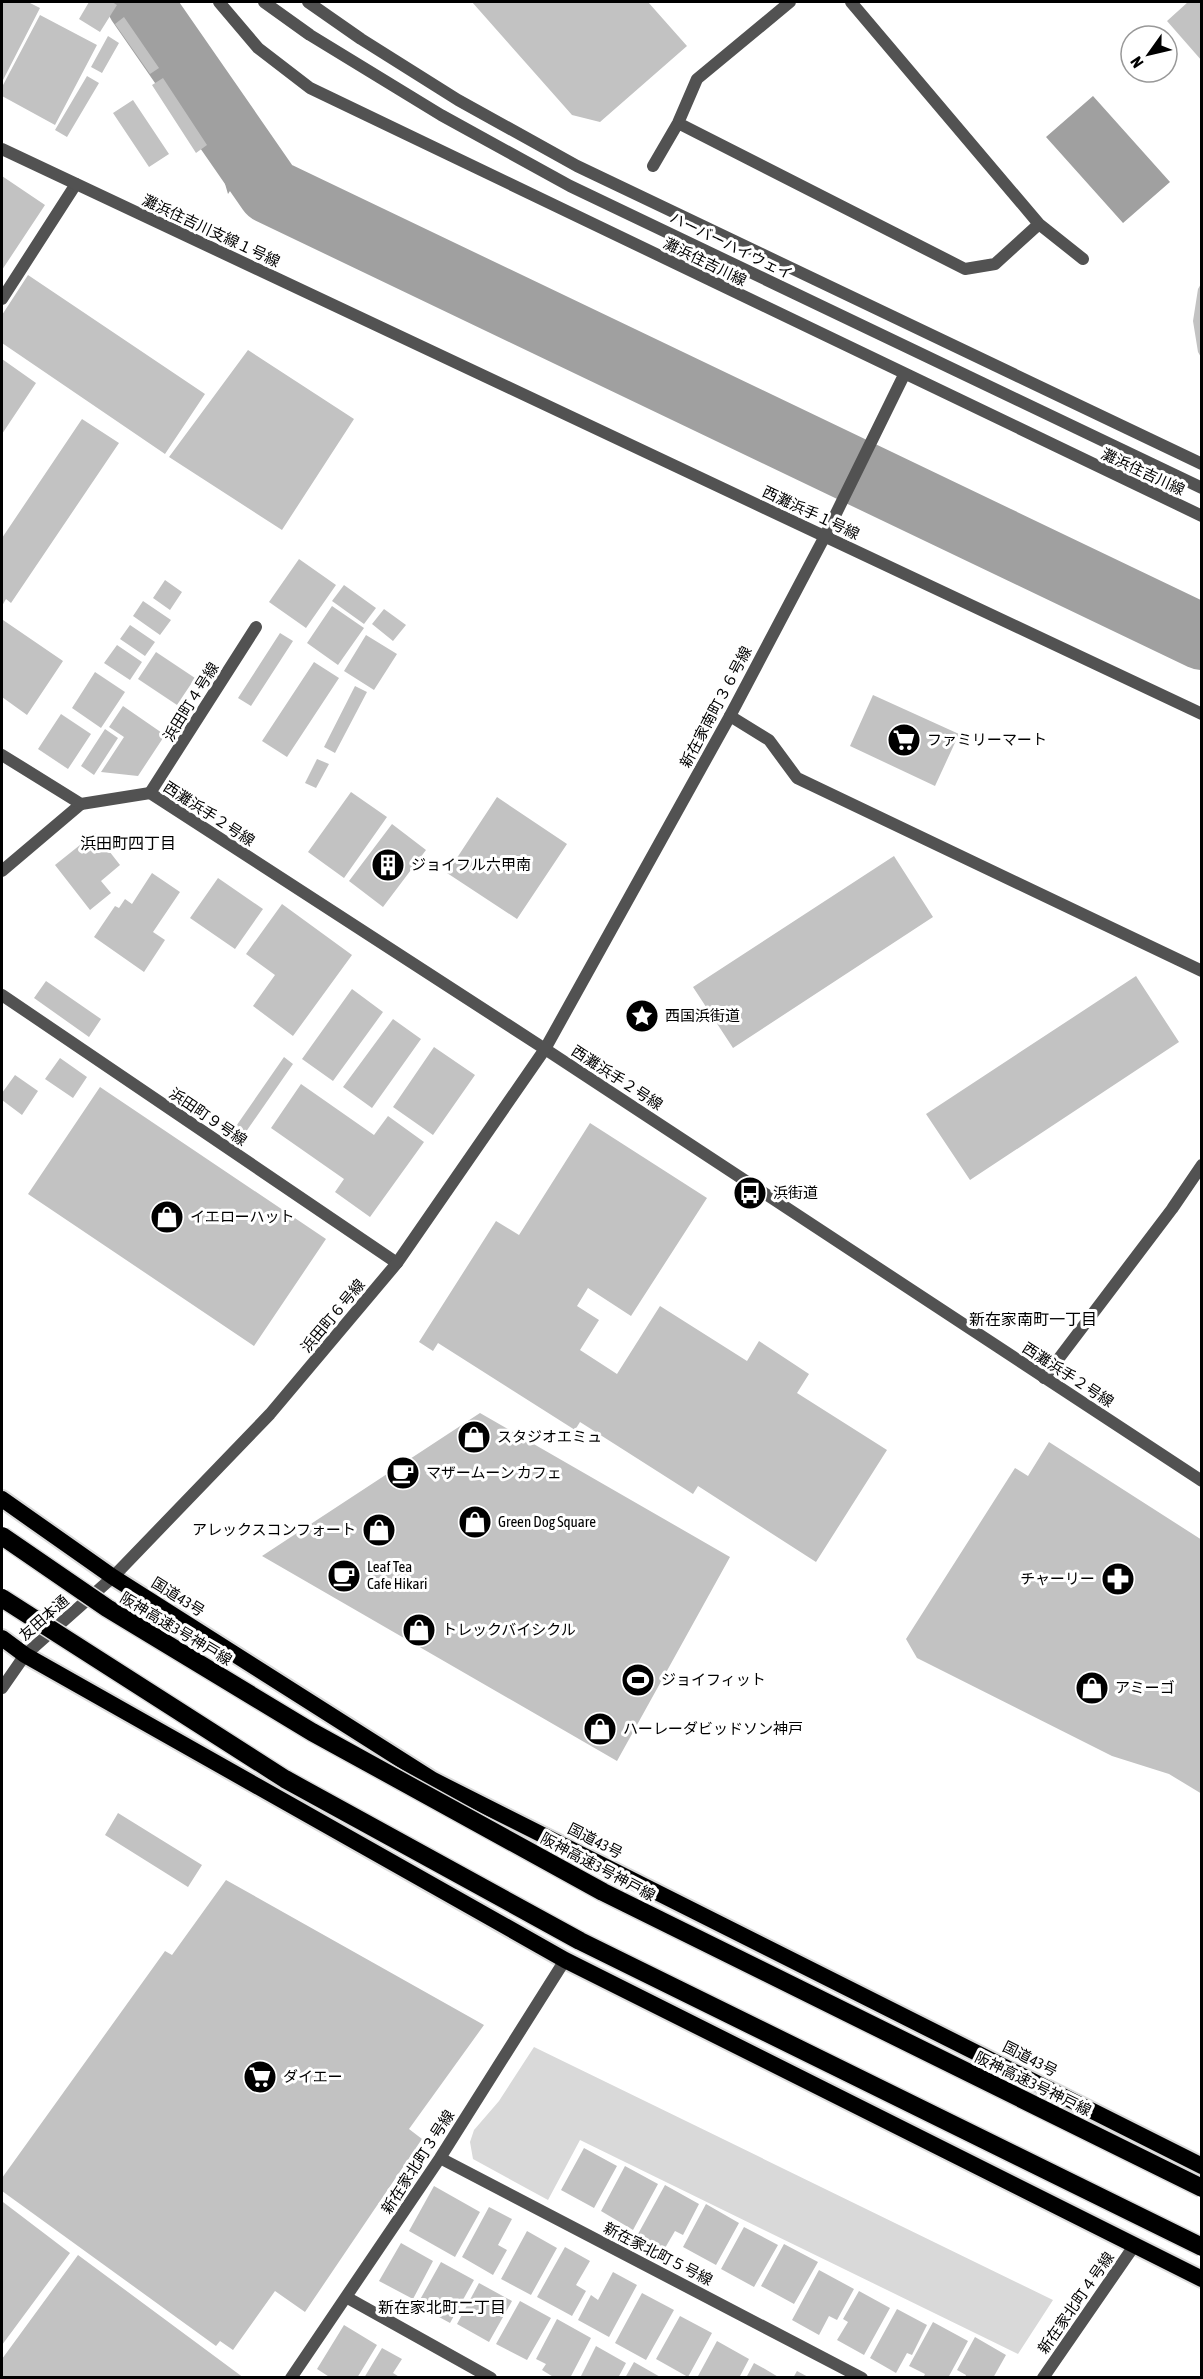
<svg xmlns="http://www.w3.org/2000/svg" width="1203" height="2379" font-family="'Asap Condensed','Noto Sans JP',sans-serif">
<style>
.green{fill:#d9d9d9}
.water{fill:#a0a0a0}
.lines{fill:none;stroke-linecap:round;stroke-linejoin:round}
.river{stroke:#a0a0a0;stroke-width:66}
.building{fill:#c2c2c2}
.trunk-casing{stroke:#dbdbdb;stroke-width:20}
.service{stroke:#525252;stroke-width:12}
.minor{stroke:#525252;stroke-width:12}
.tertiary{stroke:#525252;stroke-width:12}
.trunk{stroke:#000;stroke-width:16}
.motorway-bridge-casing{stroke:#dbdbdb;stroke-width:21;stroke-linecap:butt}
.motorway-bridge{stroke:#000;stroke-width:18}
.labels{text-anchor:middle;stroke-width:6;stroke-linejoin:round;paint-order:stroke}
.street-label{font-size:15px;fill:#000;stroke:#fff}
.poi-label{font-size:15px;fill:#000;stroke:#fff;text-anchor:start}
.neighbourhood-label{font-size:16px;fill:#000;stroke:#fff}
</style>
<rect width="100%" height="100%" fill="#fff"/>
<path class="green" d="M 534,2047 L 1053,2300 L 1018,2354 L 580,2140 L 548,2200 L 473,2159 L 470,2142 L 474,2130 L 499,2101 Z"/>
<path class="water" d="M 118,2 L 176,2 L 264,140 L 228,194 L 216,153 Z
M 1093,96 L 1170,182 L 1123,223 L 1046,137 Z"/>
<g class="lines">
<path class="river" d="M 139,2 L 270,191 L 1202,637"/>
</g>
<path class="building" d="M 2,2 L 28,2 L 40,8 L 2,82 Z
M 89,2 L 112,2 L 117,5 L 100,32 L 79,19 Z
M 472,2 L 648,2 L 687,46 L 600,122 L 572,115 Z
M 1188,2 L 1202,2 L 1202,61 L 1167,21 Z
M 40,15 L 97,45 L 55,125 L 2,96 L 2,87 Z
M 124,17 L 159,68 L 150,74 L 115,24 Z
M 108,36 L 119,43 L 102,73 L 91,67 Z
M 87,76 L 99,83 L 67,137 L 55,130 Z
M 163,78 L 207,145 L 196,153 L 152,85 Z
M 133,100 L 169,154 L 149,167 L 113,113 Z
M 2,176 L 45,205 L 2,270 Z
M 28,275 L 205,394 L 165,454 L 2,343 L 2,315 Z
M 1202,282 L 1202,359 L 1198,352 L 1193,321 L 1198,289 Z
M 248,350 L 354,419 L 282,530 L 169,457 Z
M 2,359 L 36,383 L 2,434 Z
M 82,419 L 119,443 L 11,603 L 6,599 L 2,606 L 2,538 Z
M 299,559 L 336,585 L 306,628 L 269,602 Z
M 165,580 L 182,592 L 170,610 L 153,598 Z
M 344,585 L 376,608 L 364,624 L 332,601 Z
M 143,601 L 171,620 L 160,635 L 133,616 Z
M 332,606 L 364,628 L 338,665 L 307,643 Z
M 384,609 L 406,625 L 393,641 L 372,624 Z
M 3,620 L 63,661 L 27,715 L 2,697 Z
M 130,625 L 155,642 L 145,656 L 120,639 Z
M 280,633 L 293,641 L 251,706 L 238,698 Z
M 366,635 L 397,654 L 374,690 L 344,671 Z
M 117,645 L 142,662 L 130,680 L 104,663 Z
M 156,652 L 195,678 L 177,705 L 138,679 Z
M 314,662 L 339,678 L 287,757 L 262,741 Z
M 95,672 L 125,692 L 101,728 L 72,708 Z
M 355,686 L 367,692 L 335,753 L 324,747 Z
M 873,695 L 959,734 L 935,786 L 850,746 Z
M 123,706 L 165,735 L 138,776 L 101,772 L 124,737 L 109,727 Z
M 61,714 L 91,734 L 68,769 L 38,749 Z
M 105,729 L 118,738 L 94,775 L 81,766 Z
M 317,759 L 329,764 L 316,788 L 305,783 Z
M 351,792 L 387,817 L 344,878 L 308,852 Z
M 497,797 L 567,844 L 517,919 L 447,873 Z
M 392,824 L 426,850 L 383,907 L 349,881 Z
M 95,833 L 120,865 L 101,881 L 111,893 L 90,910 L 55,865 Z
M 894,856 L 933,917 L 733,1048 L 693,987 Z
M 152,873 L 180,892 L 153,932 L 165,940 L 144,972 L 94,937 L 115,906 L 119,908 L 125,899 L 132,904 Z
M 218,878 L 263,909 L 235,949 L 190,918 Z
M 282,904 L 352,955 L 293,1036 L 253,1006 L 275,975 L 246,954 Z
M 1136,976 L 1179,1042 L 970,1180 L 926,1114 Z
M 46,981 L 101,1019 L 89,1037 L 34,998 Z
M 352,989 L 383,1012 L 333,1081 L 302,1059 Z
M 393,1019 L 421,1039 L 372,1108 L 343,1087 Z
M 434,1047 L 475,1075 L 433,1135 L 393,1107 Z
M 284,1057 L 293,1064 L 241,1139 L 232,1132 Z
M 60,1058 L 87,1077 L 73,1098 L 45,1079 Z
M 15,1075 L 38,1091 L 22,1115 L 2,1100 L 2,1093 Z
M 301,1084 L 374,1135 L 388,1116 L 424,1142 L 370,1217 L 335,1192 L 344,1179 L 271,1128 Z
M 100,1087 L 326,1239 L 254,1346 L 28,1194 Z
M 590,1123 L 707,1198 L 631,1316 L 588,1288 L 577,1306 L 599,1320 L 580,1350 L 617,1374 L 660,1306 L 747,1361 L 759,1341 L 809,1374 L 797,1393 L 887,1450 L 816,1562 L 698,1486 L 693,1494 L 580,1422 L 575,1430 L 438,1343 L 433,1351 L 419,1342 L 496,1221 L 519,1235 Z
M 480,1413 L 730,1557 L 617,1761 L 262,1556 Z
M 1049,1442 L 1202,1540 L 1202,1794 L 1169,1774 L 1112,1756 L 917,1658 L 906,1639 L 1015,1468 L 1028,1476 Z
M 118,1813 L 202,1865 L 188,1887 L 105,1835 Z
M 226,1880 L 484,2025 L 409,2129 L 422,2139 L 305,2312 L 275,2291 L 233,2350 L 220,2341 L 216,2346 L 2,2191 L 2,2178 L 165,1951 L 172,1955 Z
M 584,2148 L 617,2166 L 594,2208 L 561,2190 Z
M 625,2166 L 658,2184 L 633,2230 L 601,2211 Z
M 665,2185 L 699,2204 L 683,2235 L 675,2231 L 665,2248 L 638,2234 Z
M 434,2186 L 480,2212 L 455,2257 L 409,2231 Z
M 3,2202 L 70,2253 L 2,2345 L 2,2204 Z
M 706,2204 L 739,2223 L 716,2265 L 683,2247 Z
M 489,2207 L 512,2219 L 498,2245 L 507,2250 L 493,2275 L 462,2257 Z
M 744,2227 L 778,2245 L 754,2287 L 721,2269 Z
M 527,2231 L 557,2248 L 531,2295 L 501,2279 Z
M 401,2243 L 433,2261 L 413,2299 L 379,2281 Z
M 784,2244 L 818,2262 L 794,2304 L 761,2286 Z
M 565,2247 L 590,2261 L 576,2285 L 586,2291 L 572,2316 L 537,2297 Z
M 78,2255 L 244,2378 L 2,2378 L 2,2359 Z
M 441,2262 L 474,2280 L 450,2323 L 417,2305 Z
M 819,2270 L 854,2289 L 837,2320 L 829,2316 L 819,2335 L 792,2320 Z
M 613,2272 L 637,2285 L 609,2337 L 578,2320 L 591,2295 L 598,2300 Z
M 479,2283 L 512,2301 L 489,2342 L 457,2324 Z
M 859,2291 L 890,2308 L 864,2355 L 837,2340 L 848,2322 L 843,2319 Z
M 642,2293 L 674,2310 L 646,2360 L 615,2343 Z
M 520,2301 L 551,2318 L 527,2360 L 496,2344 Z
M 897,2309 L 927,2325 L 912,2355 L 907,2353 L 896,2373 L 870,2358 Z
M 680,2316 L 712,2333 L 688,2377 L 656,2359 Z
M 557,2319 L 591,2338 L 570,2378 L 555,2378 L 542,2370 L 546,2364 L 536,2359 Z
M 933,2322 L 968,2341 L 948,2378 L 923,2378 L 925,2374 L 909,2366 Z
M 344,2325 L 377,2345 L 357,2378 L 331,2378 L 317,2369 Z
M 975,2337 L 1006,2355 L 993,2378 L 965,2378 L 966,2375 L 957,2370 Z
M 717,2341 L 749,2359 L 739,2378 L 701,2378 L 698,2376 Z
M 596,2346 L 626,2363 L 618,2378 L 580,2378 Z
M 382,2348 L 402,2359 L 393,2373 L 401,2378 L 364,2378 Z
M 634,2362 L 662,2378 L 625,2378 Z
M 754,2363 L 765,2369 L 780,2378 L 746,2378 Z
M 797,2371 L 810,2378 L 793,2378 Z"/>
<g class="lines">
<g class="trunk-casing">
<path id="trunk" d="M 2,1499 L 113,1577 L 433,1780 L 1202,2166
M 2,1638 L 25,1655 L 565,1960 L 1202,2279"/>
</g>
<path class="service" d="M 851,2 L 1039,224 L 1083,259
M 678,123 L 965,269 L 995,264 L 1039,224
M 653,166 L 678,123 L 697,79 L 790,2
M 2,299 L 76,184
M 1044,1378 L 1172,1209 L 1202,1165"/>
<path class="minor" d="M 730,716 L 769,740 L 797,778 L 1202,971
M 150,793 L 256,627
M 2,871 L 81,804
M 2,995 L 397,1263
M 545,1049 L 1202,1481
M 440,2158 L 862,2378
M 346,2297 L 491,2378
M 291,2378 L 440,2158 L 565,1960"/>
<path class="tertiary" d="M 219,2 L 258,48 L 310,88 L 1202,516
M 264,2 L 310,35 L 441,115 L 570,186 L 1202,488
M 308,2 L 361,39 L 458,100 L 577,166 L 1202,464
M 2,149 L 1202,714
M 2,755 L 81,804 L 150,793 L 545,1049
M 2,1688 L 25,1655 L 113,1577 L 270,1414 L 397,1263 L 545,1049 L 730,716 L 825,536 L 904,375
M 1043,2378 L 1134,2246"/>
<use href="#trunk" class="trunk"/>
<g class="motorway-bridge-casing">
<path id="motorway-bridge" d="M 2,1536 L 107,1608 L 312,1732 L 603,1892 L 1202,2188
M 2,1598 L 285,1779 L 580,1941 L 1202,2247"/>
</g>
<use href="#motorway-bridge" class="motorway-bridge"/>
</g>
<defs>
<g id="supermarket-disc" transform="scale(1.725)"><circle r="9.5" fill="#000" stroke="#fff"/><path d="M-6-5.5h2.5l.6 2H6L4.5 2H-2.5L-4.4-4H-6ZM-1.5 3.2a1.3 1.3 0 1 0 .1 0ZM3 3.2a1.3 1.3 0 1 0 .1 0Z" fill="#fff"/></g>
<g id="building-disc" transform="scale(1.725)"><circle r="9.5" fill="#000" stroke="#fff"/><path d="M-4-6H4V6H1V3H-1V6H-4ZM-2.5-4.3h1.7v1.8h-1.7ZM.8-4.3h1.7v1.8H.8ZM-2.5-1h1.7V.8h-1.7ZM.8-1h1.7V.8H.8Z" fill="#fff"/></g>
<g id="sight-disc" transform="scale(1.725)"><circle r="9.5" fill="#000" stroke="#fff"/><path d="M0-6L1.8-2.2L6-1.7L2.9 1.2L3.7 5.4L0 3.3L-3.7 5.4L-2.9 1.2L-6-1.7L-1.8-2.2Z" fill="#fff"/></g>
<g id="bus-disc" transform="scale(1.725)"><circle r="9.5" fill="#000" stroke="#fff"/><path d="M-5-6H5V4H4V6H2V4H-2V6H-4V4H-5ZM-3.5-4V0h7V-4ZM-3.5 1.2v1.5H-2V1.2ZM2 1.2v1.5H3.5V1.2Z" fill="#fff"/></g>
<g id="shop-disc" transform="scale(1.725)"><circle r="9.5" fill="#000" stroke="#fff"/><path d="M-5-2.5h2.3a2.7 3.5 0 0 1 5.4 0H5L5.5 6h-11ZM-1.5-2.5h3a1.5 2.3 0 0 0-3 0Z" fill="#fff"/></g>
<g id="cafe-disc" transform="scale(1.725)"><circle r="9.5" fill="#000" stroke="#fff"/><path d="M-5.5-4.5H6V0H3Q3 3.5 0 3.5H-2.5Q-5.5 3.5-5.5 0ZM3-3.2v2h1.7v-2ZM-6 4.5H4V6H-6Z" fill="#fff"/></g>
<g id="pharmacy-disc" transform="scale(1.725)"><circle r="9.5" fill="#000" stroke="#fff"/><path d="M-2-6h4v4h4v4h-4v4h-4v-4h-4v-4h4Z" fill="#fff"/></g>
<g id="stadium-disc" transform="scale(1.725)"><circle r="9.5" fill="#000" stroke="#fff"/><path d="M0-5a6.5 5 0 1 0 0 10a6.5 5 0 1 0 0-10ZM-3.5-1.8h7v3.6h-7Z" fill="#fff"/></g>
</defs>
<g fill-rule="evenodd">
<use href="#supermarket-disc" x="904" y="740"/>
<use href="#building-disc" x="388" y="865"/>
<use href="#sight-disc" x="642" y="1016"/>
<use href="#bus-disc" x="750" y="1193"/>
<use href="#shop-disc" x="167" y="1217"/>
<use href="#shop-disc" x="474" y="1437"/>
<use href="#cafe-disc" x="403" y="1473"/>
<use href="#shop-disc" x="475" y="1522"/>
<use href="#shop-disc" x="379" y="1530"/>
<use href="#cafe-disc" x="344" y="1576"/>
<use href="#pharmacy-disc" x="1118" y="1579"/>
<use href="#shop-disc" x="419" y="1630"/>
<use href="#stadium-disc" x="638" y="1680"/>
<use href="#shop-disc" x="1092" y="1688"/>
<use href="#shop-disc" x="600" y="1729"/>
<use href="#supermarket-disc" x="260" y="2077"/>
</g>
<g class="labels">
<g class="street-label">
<text transform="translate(211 231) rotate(25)" y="5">灘浜住吉川支線１号線</text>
<text transform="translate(731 246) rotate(26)" y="5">ハーバーハイウェイ</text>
<text transform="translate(705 262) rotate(26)" y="5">灘浜住吉川線</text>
<text transform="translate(1143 472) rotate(25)" y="5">灘浜住吉川線</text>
<text transform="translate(811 513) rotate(25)" y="5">西灘浜手１号線</text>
<text transform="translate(191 702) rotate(-58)" y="5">浜田町４号線</text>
<text transform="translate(716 707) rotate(-62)" y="5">新在家南町３６号線</text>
<text transform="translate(209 814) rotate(33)" y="5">西灘浜手２号線</text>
<text transform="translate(617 1078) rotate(33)" y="5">西灘浜手２号線</text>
<text transform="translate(208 1117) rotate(34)" y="5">浜田町９号線</text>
<text transform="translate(333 1316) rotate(-50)" y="5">浜田町６号線</text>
<text transform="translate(1068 1375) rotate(33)" y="5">西灘浜手２号線</text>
<text transform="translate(178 1597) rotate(32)" y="5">国道43号</text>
<text transform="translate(44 1618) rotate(-41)" y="5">友田本通</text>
<text transform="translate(176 1629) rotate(31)" y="5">阪神高速3号神戸線</text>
<text transform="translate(595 1841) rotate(27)" y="5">国道43号</text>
<text transform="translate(598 1867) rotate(28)" y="5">阪神高速3号神戸線</text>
<text transform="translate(1030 2059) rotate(27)" y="5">国道43号</text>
<text transform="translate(1033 2084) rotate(26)" y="5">阪神高速3号神戸線</text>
<text transform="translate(418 2162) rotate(-57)" y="5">新在家北町３号線</text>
<text transform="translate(658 2254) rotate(27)" y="5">新在家北町５号線</text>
<text transform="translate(1076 2303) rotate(-55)" y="5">新在家北町４号線</text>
</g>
<g class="poi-label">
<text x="927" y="745">ファミリーマート</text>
<text x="411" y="870">ジョイフル六甲南</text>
<text x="665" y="1021">西国浜街道</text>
<text x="773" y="1198">浜街道</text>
<text x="190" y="1222">イエローハット</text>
<text x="497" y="1442">スタジオエミュ</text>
<text x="426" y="1478">マザームーン カフェ</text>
<text x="498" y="1527">Green Dog Square</text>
<text x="356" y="1535" text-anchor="end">アレックスコンフォート</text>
<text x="367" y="1572">Leaf Tea<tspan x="367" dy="17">Cafe Hikari</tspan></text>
<text x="1095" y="1584" text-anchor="end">チャーリー</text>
<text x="442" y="1635">トレックバイシクル</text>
<text x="661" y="1685">ジョイフィット</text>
<text x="1115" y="1693">アミーゴ</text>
<text x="623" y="1734">ハーレーダビッドソン神戸</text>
<text x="283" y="2082">ダイエー</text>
</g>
<g class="neighbourhood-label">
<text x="128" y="849">浜田町四丁目</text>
<text x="1033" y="1325">新在家南町一丁目</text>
<text x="442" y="2313">新在家北町二丁目</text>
</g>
</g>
<rect width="1203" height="2379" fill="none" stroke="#000000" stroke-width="6"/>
<g transform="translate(1149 54) rotate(236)"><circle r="28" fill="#ffffff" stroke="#999999" stroke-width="1.5"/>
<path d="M0-4.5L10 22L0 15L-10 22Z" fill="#000000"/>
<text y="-9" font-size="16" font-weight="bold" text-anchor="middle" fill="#000000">N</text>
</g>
</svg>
